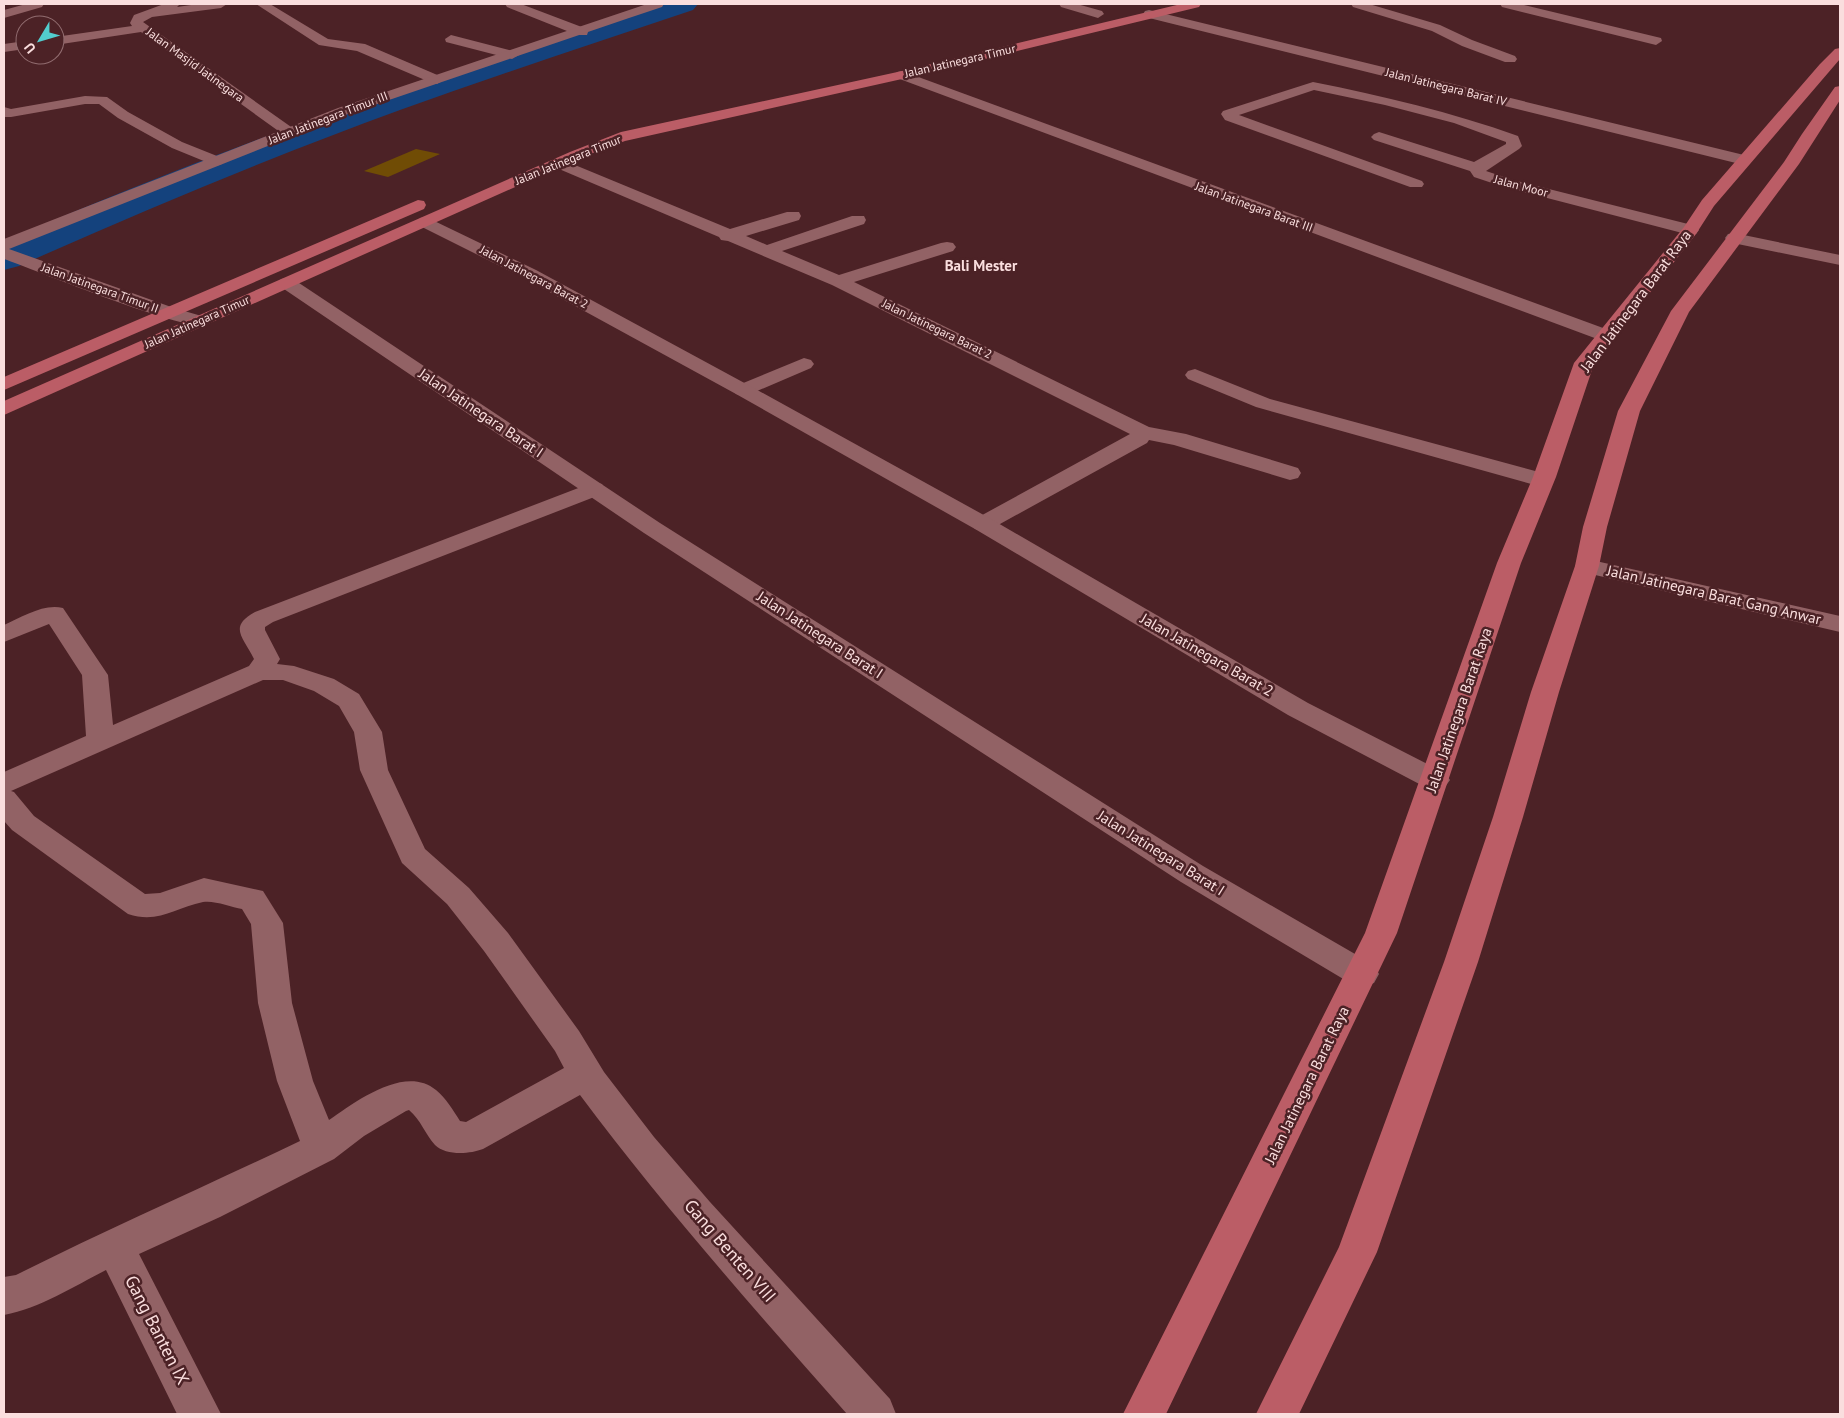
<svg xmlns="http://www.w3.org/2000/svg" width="1844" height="1418" font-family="'PT Sans',sans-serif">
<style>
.green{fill:#704c05}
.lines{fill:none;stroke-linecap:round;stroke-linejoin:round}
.river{fill:#14427d;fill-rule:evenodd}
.street{fill:#926265;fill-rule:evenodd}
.secondary{fill:#926265;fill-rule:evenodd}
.primary{fill:#bb5d66;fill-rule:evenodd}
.labels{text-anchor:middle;stroke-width:5;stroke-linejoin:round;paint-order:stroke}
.far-street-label{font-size:12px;fill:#fadede;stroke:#4c2226}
.far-quarter-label{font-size:15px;font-weight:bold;fill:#fadede;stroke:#4c2226}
.street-label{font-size:15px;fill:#fadede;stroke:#4c2226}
.near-street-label{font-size:18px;fill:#fadede;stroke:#4c2226}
</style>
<rect width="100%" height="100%" fill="#4c2226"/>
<path class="green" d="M 416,149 L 440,154 L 388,177 L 364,171 Z"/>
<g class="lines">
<path class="river" d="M 654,4 L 698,4 L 693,10 C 595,43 497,75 400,110 C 271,157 144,210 19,266 L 4,270 L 4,242 C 216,149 434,75 654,4 Z"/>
<path class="street" d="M 26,4 L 44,4 L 42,7 L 4,18 L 4,10 Z
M 164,4 L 180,4 L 177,7 L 198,4 L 227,4 L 221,8 L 152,17 L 143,22 L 294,129 L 296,132 L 294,135 L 284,135 L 141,32 L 55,45 L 55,37 L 132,26 L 130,23 L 134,15 Z
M 256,4 L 270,4 L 328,39 L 365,44 L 442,77 L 444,80 L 437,84 L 432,83 L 357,51 L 319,45 Z
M 505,4 L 521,4 L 587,29 L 588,32 L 587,35 L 577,35 L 507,7 Z
M 1351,4 L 1369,4 L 1440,25 L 1472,40 L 1515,56 L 1517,59 L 1515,62 L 1505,62 L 1462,46 L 1432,31 L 1353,7 Z
M 1500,4 L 1520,4 L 1661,38 L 1662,41 L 1656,45 L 1502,7 Z
M 451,35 L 517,52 L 519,55 L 512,59 L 446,42 L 445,39 Z
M 25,41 L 25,49 L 4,52 L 4,44 Z
M 1313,82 C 1383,96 1451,112 1518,136 L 1522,146 L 1519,149 L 1486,171 L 1513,180 L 1696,226 L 1699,230 L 1696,234 L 1690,235 L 1501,186 L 1474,177 L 1470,171 L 1374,140 L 1371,137 L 1374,134 L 1379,132 L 1474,162 L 1506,144 L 1506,142 L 1454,123 L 1385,105 L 1314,90 L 1239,115 L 1422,181 L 1424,184 L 1422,187 L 1410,187 L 1225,120 L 1221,114 L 1223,111 Z
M 85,96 L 107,97 L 128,112 L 182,142 L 222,158 L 224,161 L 222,164 L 216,166 L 172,148 L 118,118 L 99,104 L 85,104 L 11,117 L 4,117 L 4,107 L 11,109 Z
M 558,158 L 730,229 L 787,212 L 799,212 L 801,216 L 799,220 L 746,236 L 767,245 L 852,216 L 864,216 L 866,220 L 864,224 L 782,251 L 839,275 L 941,243 L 947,242 L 953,243 L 956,247 L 953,251 L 854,282 L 1149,427 L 1186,434 L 1298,468 L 1301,473 L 1298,478 L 1290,480 L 1174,445 L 1149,440 L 1147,443 L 991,529 L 983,531 L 975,529 L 971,524 L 975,519 L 1130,434 L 832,285 L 728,241 L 721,240 L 719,237 L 552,166 L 550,163 L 552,160 Z
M 1734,233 L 1840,255 L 1840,265 L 1728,242 L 1725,238 L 1728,234 Z
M 804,358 L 811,360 L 814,364 L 811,368 L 750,394 L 743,396 L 736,394 L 733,390 L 736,386 Z
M 1195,369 L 1270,399 L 1550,475 L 1553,480 L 1550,485 L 1542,487 L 1256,407 L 1188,379 L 1185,375 L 1188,371 Z
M 594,482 L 602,484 L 605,489 L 602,494 L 273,622 L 265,627 L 265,630 L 280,659 L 277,664 L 294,666 L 334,679 L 359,694 L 382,732 L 388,770 L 425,849 L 469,888 L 508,933 L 579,1031 L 604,1072 L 654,1137 L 710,1202 L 890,1399 L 896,1414 L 847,1414 C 755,1310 663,1206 580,1095 L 483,1149 C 470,1154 446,1156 435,1145 C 425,1134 421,1120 409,1110 L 406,1111 L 364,1136 L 334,1159 L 220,1217 L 139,1254 L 221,1414 L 177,1414 L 106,1270 C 73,1287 40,1308 4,1315 L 4,1277 L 16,1275 C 110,1228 206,1186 300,1141 L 277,1081 L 258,1003 L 251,924 L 242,909 C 231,907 214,900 203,902 C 175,908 158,924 128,914 L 12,830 L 4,821 L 4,772 L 86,736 L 82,675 L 49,624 L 4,642 L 4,625 C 22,617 44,603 63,608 L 108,675 L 113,725 L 249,666 L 254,659 C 243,637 228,627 255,612 ZM 263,680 L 283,680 L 314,691 L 339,706 L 354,732 L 360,770 L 402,863 L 447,904 L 484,951 L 555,1051 L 564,1068 L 466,1122 L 460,1121 C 453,1110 446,1098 436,1090 C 405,1064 355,1102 329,1120 L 313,1081 L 292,1003 L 283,923 L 263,891 L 204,878 L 160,893 L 145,894 L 34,816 L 14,792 L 11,791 Z
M 1587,559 L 1840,616 L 1840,632 L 1578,571 L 1575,566 L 1578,561 Z"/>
<path class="secondary" d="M 647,4 L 664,4 L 662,7 L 629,18 L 348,114 L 9,249 L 174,308 L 205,317 L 208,321 L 205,325 C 183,331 35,270 4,259 L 4,239 L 338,108 Z
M 1059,4 L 1077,4 L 1102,11 L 1104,14 L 1098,18 L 1061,7 Z
M 1149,10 L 1744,155 L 1749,157 L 1752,160 L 1749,163 L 1744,165 L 1145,17 L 1143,14 L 1145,11 Z
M 902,71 L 1614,332 L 1617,336 L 1614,340 L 1607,342 L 1600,340 L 897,78 L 895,75 L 897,72 Z
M 426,217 L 536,270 L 750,386 L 991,519 L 1308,703 L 1445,773 L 1450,780 L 1445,787 L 1435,790 L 1425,787 L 1288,715 L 975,529 L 736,394 L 524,278 L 420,226 L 418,222 L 420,218 Z
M 287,278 L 293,279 L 660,523 L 1203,866 L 1374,965 L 1379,974 L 1374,983 L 1362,987 L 1350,983 L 1181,882 L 644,533 L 281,287 L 278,283 L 281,279 Z"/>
<path class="primary" d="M 1181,4 L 1201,4 L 1199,7 L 902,79 L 625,141 L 580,158 L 4,415 L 4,401 L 570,152 L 621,132 L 902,71 Z
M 1840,48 L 1840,59 L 1714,206 L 1696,234 L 1594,364 L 1556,477 L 1521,563 L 1397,933 L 1166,1414 L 1123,1414 L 1365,933 L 1497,563 L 1533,477 L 1574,363 L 1684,227 L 1702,200 L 1820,64 L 1835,49 Z
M 1840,86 L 1840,100 L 1799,164 L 1689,312 L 1640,411 L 1607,527 L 1599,566 L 1559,692 L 1523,817 L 1478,962 L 1377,1252 L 1299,1414 L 1256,1414 L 1339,1247 L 1444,962 L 1493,817 L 1531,692 L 1575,566 L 1583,527 L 1618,411 L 1671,311 L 1784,162 L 1802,134 L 1835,87 Z
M 418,200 L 424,201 L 426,205 L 424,209 L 4,390 L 4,377 Z"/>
</g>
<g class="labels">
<g class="far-street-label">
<text transform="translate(960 61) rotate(-13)" y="4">Jalan Jatinegara Timur</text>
<text transform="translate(195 65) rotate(36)" y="4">Jalan Masjid Jatinegara</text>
<text transform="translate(1446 87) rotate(14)" y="4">Jalan Jatinegara Barat IV</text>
<text transform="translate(328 118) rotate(-21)" y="4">Jalan Jatinegara Timur III</text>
<text transform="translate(568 160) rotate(-22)" y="4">Jalan Jatinegara Timur</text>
<text transform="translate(1521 186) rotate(15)" y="4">Jalan Moor</text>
<text transform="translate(1254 207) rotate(20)" y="4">Jalan Jatinegara Barat III</text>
<text transform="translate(534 277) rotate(28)" y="4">Jalan Jatinegara Barat 2</text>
<text transform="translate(100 288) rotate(20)" y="4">Jalan Jatinegara Timur II</text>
<text transform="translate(197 322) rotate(-24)" y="4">Jalan Jatinegara Timur</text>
<text transform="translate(937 329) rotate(26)" y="4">Jalan Jatinegara Barat 2</text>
</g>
<g class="far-quarter-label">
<text x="981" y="271">Bali Mester</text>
</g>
<g class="street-label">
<text transform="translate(1636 301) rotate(-53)" y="5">Jalan Jatinegara Barat Raya</text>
<text transform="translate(481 413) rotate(34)" y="5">Jalan Jatinegara Barat I</text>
<text transform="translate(1714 595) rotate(13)" y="5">Jalan Jatinegara Barat Gang Anwar</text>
<text transform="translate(820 635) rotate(33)" y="5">Jalan Jatinegara Barat I</text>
<text transform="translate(1207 655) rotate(30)" y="5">Jalan Jatinegara Barat 2</text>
<text transform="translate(1459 710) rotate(-71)" y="5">Jalan Jatinegara Barat Raya</text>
<text transform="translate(1161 853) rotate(32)" y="5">Jalan Jatinegara Barat I</text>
<text transform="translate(1307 1085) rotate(-64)" y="5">Jalan Jatinegara Barat Raya</text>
</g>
<g class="near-street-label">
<text transform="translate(730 1251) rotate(49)" y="6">Gang Benten VIII</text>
<text transform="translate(157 1330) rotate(63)" y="6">Gang Banten IX</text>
</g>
</g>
<rect width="1844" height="1418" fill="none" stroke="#fadede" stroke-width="10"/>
<g transform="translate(40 40) rotate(232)"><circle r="24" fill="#4c2226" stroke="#926d70"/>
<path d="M0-4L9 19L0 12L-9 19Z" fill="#52cdce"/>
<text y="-8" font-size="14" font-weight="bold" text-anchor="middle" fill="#fadede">U</text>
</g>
</svg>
